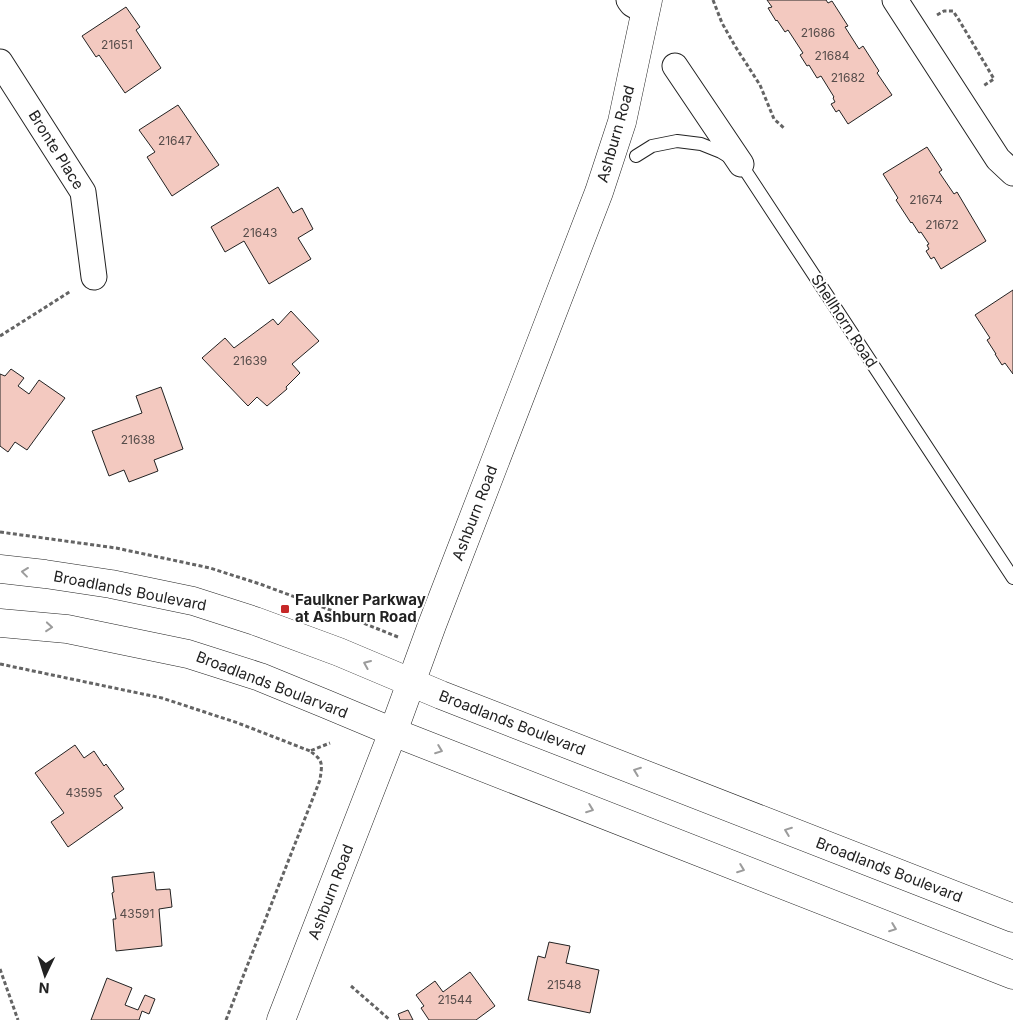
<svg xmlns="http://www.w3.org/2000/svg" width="1013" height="1020" font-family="Inter,sans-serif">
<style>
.building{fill:#f3c9c0;stroke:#222}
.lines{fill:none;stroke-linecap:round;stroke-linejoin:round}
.lane-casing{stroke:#222;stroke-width:14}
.street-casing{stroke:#222;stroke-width:27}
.secondary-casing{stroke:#222;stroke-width:29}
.path{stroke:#646464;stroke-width:3;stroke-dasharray:4 2.5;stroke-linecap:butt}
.lane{stroke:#fff;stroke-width:12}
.street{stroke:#fff;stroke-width:25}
.secondary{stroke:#fff;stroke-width:28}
.oneway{stroke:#9c9c9c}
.poi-dot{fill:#c62828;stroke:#fff;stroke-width:2}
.labels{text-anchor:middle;stroke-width:4;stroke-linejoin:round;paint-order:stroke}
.number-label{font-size:12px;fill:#564c4a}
.street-label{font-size:15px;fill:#222;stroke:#fff}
.poi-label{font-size:15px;font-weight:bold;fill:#222;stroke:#fff;text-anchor:start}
</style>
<rect width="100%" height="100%" fill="#fff"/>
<path class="building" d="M 767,0 L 826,0 L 828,3 L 832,1 L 848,26 L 845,27 L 859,49 L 863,46 L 879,71 L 877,73 L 892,95 L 848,124 L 839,110 L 836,112 L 831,104 L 835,102 L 833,98 L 834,97 L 821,76 L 817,78 L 809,65 L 807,66 L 800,55 L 803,53 L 788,30 L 785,32 L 777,20 L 776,21 L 768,8 L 772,7 Z
M 126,7 L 140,27 L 136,30 L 161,68 L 125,93 L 99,55 L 96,57 L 82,36 Z
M 178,105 L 219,165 L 172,196 L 147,157 L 155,152 L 139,130 Z
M 927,147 L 942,170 L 939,172 L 954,194 L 957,192 L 986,241 L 941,269 L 934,257 L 931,259 L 926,251 L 929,249 L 927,245 L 929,244 L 921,232 L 919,233 L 912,222 L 911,223 L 896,200 L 898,198 L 883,174 Z
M 278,187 L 293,213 L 302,208 L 313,229 L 298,238 L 311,259 L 269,284 L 244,241 L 225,252 L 211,227 Z
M 1013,290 L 1013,374 L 1005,363 L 1002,365 L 995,354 L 996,354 L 987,340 L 990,338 L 975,315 Z
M 291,311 L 319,341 L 292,364 L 300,373 L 286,387 L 287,389 L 267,406 L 257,397 L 248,406 L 202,358 L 225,338 L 234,348 L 273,319 L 278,325 Z
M 11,369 L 24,378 L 18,386 L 29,394 L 39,380 L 65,398 L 27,450 L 15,442 L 8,452 L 0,446 L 0,374 L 5,376 Z
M 161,387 L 183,449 L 154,460 L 158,471 L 129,482 L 124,470 L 109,476 L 92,431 L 142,413 L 136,396 Z
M 75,745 L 84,758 L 94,751 L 104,766 L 106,764 L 124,789 L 114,796 L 123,808 L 68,847 L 51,822 L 64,813 L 35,773 Z
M 154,872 L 156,890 L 170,889 L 172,907 L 159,909 L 162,946 L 116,951 L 113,919 L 116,919 L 112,893 L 114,892 L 112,877 Z
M 549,942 L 570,946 L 566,963 L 599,970 L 590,1013 L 528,1000 L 538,956 L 545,958 Z
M 470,972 L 495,1006 L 476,1020 L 429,1020 L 421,1008 L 424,1006 L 416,995 L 435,981 L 443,992 Z
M 107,978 L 132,988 L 125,1005 L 138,1010 L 145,995 L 155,999 L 149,1014 L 142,1011 L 139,1020 L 91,1020 Z
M 408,1010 L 413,1020 L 400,1020 L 398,1014 Z"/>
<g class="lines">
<g class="lane-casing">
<path id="lane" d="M 636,156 L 652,146 L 677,141 L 701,144 L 721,152 L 741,164 L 1013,578"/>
</g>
<g class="street-casing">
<path id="street" d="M 629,0 L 632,4 L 646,12
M 895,0 L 998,159 L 1013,173
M 0,62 L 83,192 L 94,277
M 675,66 L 741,164"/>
</g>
<g class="secondary-casing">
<path id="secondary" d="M 0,569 L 45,574 L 111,584 L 193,601 L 255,621 L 339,652 L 441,695 L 1013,918
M 0,623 L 67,629 L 188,654 L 260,677 L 326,704 L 393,732 L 1013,975
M 281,1020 L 393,732 L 432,625 L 599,192 L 622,122 L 648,0"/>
</g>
<path class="path" d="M 713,0 L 722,23 L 735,46 L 760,85 L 774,119 L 784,128
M 937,15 L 944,11 L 953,11 L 959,20 L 994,79 L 983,86
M 0,336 L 71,291
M 0,532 L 116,548 L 210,568 L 260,584 L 333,611 L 398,637
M 0,664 L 162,698 L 238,723 L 310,751
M 0,969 L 18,1020
M 351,986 L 390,1020
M 226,1020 L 320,780 C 322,764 324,761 310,751 L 330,743"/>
<use href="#lane" class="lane"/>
<use href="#street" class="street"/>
<use href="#secondary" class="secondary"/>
</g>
<defs><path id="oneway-chevron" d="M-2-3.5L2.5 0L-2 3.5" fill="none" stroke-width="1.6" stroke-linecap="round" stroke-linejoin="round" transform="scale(1.25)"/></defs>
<g class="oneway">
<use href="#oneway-chevron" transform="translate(25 572) rotate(-173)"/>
<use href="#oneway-chevron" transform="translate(49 627) rotate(5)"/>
<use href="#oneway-chevron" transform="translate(367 664) rotate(-157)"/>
<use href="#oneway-chevron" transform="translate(439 750) rotate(21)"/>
<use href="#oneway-chevron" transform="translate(637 771) rotate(-159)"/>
<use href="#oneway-chevron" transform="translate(590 809) rotate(21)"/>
<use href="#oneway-chevron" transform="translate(788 831) rotate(-159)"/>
<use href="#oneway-chevron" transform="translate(741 869) rotate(21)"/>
<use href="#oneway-chevron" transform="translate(893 928) rotate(21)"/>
</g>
<rect class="poi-dot" x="280" y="604" width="10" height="10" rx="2.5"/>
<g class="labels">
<g class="number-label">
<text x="818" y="37">21686</text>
<text x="117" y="49">21651</text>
<text x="832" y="60">21684</text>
<text x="848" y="82">21682</text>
<text x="175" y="145">21647</text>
<text x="926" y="204">21674</text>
<text x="942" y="229">21672</text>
<text x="260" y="237">21643</text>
<text x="250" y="365">21639</text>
<text x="138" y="444">21638</text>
<text x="84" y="797">43595</text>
<text x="137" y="918">43591</text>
<text x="564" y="989">21548</text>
<text x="455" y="1004">21544</text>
</g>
<g class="street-label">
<text transform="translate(616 134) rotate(-74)" y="5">Ashburn Road</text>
<text transform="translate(56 150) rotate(58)" y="5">Bronte Place</text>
<text transform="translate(844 321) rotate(57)" y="5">Shellhorn Road</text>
<text transform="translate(475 513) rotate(-69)" y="5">Ashburn Road</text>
<text transform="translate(130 591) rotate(11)" y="5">Broadlands Boulevard</text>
<text transform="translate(272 685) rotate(21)" y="5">Broadlands Boularvard</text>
<text transform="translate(512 723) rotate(21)" y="5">Broadlands Boulevard</text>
<text transform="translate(889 870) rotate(21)" y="5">Broadlands Boulevard</text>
<text transform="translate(331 892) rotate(-69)" y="5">Ashburn Road</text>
</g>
<g class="poi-label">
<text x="295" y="605">Faulkner Parkway<tspan x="295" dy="17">at Ashburn Road</tspan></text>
</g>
</g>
<g transform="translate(45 975) rotate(184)" stroke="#ffffff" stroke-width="4" paint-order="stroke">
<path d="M0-4L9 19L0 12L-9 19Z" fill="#222222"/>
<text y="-8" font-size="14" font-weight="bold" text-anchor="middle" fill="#222222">N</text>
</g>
</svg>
